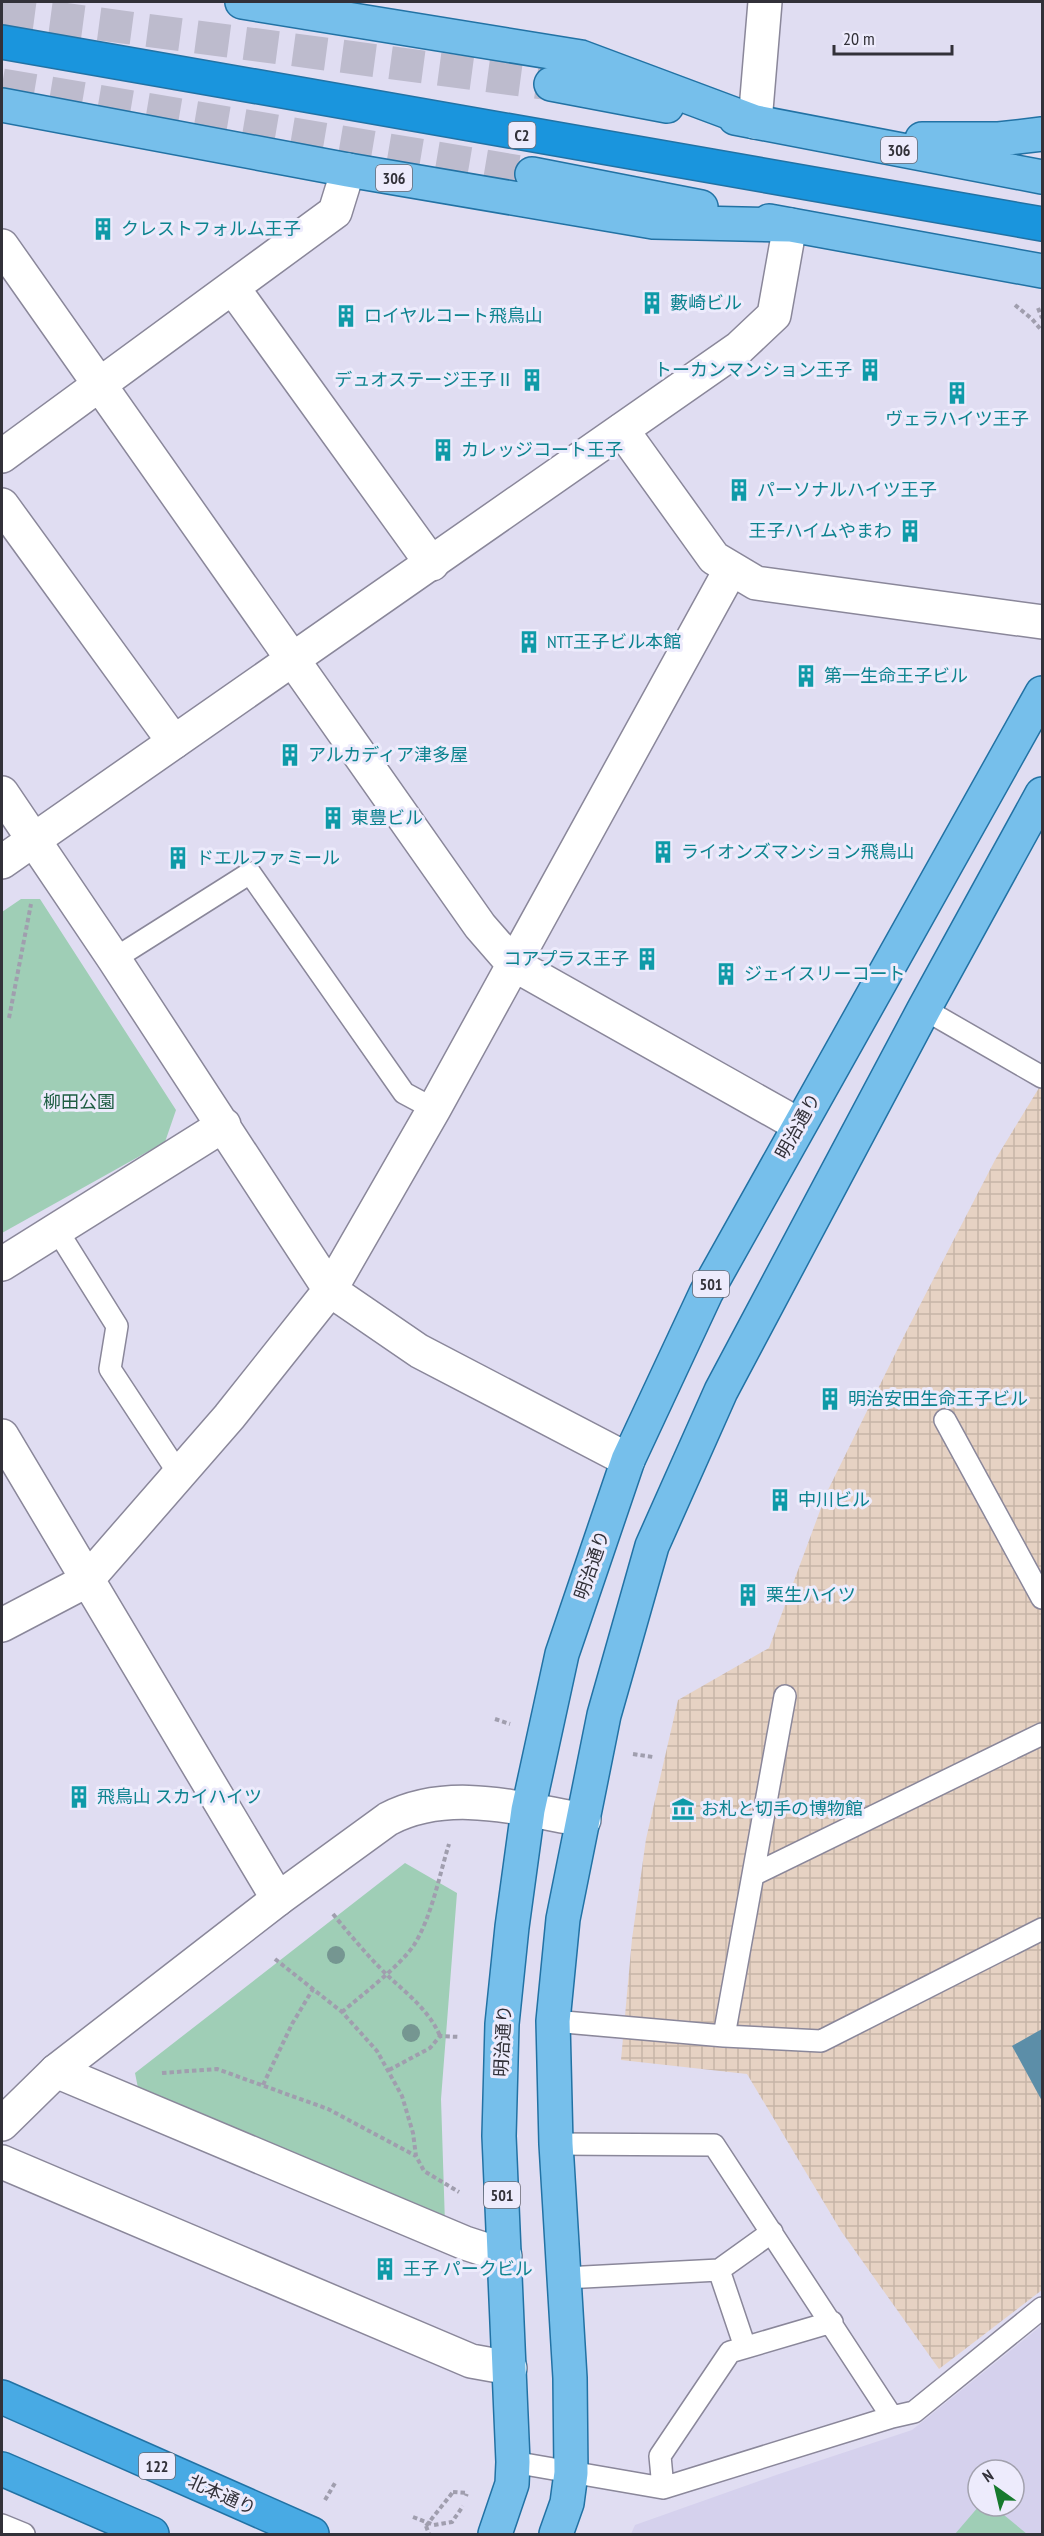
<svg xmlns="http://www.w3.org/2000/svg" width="1044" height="2536" font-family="'PT Sans Narrow','Noto Sans JP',sans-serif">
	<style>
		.built { fill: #d5d1ed; fill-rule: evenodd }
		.industrial { fill: url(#industrial-grid) }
		.green { fill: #9fceb6 }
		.water { fill: #5c8ea8 }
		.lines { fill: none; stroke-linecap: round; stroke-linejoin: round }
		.primary-tunnel { stroke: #bdbbcd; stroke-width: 33; stroke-dasharray: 33 16; stroke-linecap: butt }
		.service-casing { stroke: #8a879a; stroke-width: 24 }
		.minor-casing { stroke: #8a879a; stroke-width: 36 }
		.tertiary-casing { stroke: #8a879a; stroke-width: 36 }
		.primary-casing { stroke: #2272a4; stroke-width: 36 }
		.trunk-casing { stroke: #2272a4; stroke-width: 36 }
		.motorway-casing { stroke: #2272a4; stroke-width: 36 }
		.path { stroke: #a09eae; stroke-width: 4; stroke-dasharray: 4.5 3; stroke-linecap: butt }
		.service { stroke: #fff; stroke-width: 21 }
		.minor { stroke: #fff; stroke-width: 33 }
		.tertiary { stroke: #fff; stroke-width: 33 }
		.primary { stroke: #76bfeb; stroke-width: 33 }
		.trunk { stroke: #48aae4; stroke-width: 33 }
		.motorway { stroke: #1a95dd; stroke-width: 33 }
		.path-bridge { stroke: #a09eae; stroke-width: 4; stroke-dasharray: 4.5 3; stroke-linecap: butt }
		.tree { fill: #759691 }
		.labels { text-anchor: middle; stroke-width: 6; stroke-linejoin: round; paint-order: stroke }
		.shield { fill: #edebfc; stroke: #6a6974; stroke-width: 1.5 }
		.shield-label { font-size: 16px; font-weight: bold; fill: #323139 }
		.culture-label { font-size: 18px; fill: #0d838f; stroke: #edebfc; text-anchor: start }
		.park-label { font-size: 18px; fill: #1d5c42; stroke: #edebfc }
		.street-label { font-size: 18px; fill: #323139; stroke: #edebfc }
	</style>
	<defs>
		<pattern id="industrial-grid" width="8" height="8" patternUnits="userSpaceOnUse" patternTransform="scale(1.5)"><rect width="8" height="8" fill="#e6d2c3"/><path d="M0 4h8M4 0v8" fill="none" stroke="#c6b5a8"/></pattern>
	</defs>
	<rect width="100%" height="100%" fill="#e0ddf2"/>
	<!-- built -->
	<path class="built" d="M1042 2325V2534H631L635 2525 779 2474 912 2430ZM978 2470H1014V2506H978Z"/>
	<!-- industrial -->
	<path class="industrial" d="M1042 1083V2290L939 2369 841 2231 747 2074 621 2060 632 1939 646 1839 678 1700 769 1648 827 1492 905 1334 995 1160Z"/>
	<!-- green -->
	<path class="green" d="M21 899H40L176 1110 165 1142 2 1233V912Z
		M405 1863 457 1893 441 2099 445 2224 139 2093 135 2073Z
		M979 2506H993L1027 2534H955Z"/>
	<!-- water -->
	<path class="water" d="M1042 2029V2101L1012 2046Z"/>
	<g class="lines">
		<!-- primary-tunnel -->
		<path class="primary-tunnel" d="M2 11 551 84
			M2 85 532 174"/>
		<!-- service casing -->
		<g class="service-casing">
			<path id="service" d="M114 959 250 873 404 1093 434 1109
				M924 1009 1042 1077
				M57 1230 117 1326 110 1369 179 1474
				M945 1420 1042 1598
				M753 1875 1042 1734
				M553 2021 724 2036 821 2041 1042 1929
				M724 2036 785 1696
				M719 2270 772 2232
				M565 2278 719 2270 745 2347
				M892 2417 914 2412 1042 2308
				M513 2462 663 2488 892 2417 714 2145 556 2144
				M663 2488 660 2456 730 2352 832 2322
				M2 2525 24 2534"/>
		</g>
		<!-- minor casing -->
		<g class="minor-casing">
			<path id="minor" d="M755 122 765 2
				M2 246 480 926 513 964 799 1125
				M233 288 432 564
				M622 430 714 558 756 583 1042 622
				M2 456 335 212 348 170
				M2 505 174 742
				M2 793 114 959 330 1290 419 1351 628 1460
				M2 1264 224 1125
				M2 1436 278 1899
				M2 1625 86 1581 229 1417 330 1290 434 1109 731 569
				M56 2071 465 2243 505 2256
				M2 2162 471 2361 510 2368"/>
		</g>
		<!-- tertiary casing -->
		<g class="tertiary-casing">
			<path id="tertiary" d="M2 862 739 348 774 315 790 225
				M2 2124 56 2071 278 1899 388 1819C450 1787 519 1809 584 1820"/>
		</g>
		<!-- primary casing -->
		<g class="primary-casing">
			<path id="primary" d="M242 2 581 57 755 122
				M551 84 667 106
				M2 105 348 170 653 222 790 225
				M735 118 1042 177
				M922 139H999L1042 134
				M532 174 701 207
				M769 221 1042 271
				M495 2534 512 2484 513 2462 499 2136 502 2024 512 1927 528 1810 562 1654 628 1460 706 1293 1042 693
				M556 2534 567 2503 571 2473 570 2378 556 2144 553 2021 563 1919 604 1715 652 1546 721 1391 924 1009 1042 794"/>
		</g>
		<!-- trunk casing -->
		<g class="trunk-casing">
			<path id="trunk" d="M2 2397 312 2534
				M2 2469 152 2534"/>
		</g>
		<!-- motorway casing -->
		<g class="motorway-casing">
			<path id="motorway" d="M2 42 1042 224"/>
		</g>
		<!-- path -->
		<path class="path" d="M1015 305 1032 319 1042 331
			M1038 308 1042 318
			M9 1018 31 904
			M495 1719 510 1724
			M633 1754 653 1757
			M333 1914C350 1935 367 1955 386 1974 406 1993 429 2010 440 2036
			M275 1959 342 2012 377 2051 402 2096 413 2133 416 2156 424 2171 459 2192
			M342 2012C362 1995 401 1965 414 1945 432 1916 439 1876 449 1844
			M389 2070 430 2048 440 2036 460 2037
			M162 2073 217 2069 328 2109 416 2156
			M263 2085 292 2024 313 1989
			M453 2492 467 2493 466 2496
			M325 2500 335 2483
			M413 2517 434 2525 452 2522 463 2506
			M426 2526 429 2534"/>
		<!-- service -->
		<use href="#service" class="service"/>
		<!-- minor -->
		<use href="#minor" class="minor"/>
		<!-- tertiary -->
		<use href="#tertiary" class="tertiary"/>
		<!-- primary -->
		<use href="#primary" class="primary"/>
		<!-- trunk -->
		<use href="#trunk" class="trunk"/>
		<!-- motorway -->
		<use href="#motorway" class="motorway"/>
		<!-- path-bridge -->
		<path class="path-bridge" d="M426 2526 453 2492"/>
	</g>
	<!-- trees -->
	<g class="tree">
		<circle cx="336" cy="1955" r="9"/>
		<circle cx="411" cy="2033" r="9"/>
	</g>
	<!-- icons -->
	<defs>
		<g id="building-bare" transform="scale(1.8)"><path d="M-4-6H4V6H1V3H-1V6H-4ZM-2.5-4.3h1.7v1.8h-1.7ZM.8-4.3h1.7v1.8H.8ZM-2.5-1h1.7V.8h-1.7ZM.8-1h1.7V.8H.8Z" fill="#0f9aa8" stroke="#edebfc" stroke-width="2.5" paint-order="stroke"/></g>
		<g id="museum-bare" transform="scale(1.8)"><path d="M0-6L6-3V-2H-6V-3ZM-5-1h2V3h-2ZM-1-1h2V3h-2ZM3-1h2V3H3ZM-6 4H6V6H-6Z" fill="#0f9aa8" stroke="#edebfc" stroke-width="2.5" paint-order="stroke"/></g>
	</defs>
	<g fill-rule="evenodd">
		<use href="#building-bare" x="103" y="229"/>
		<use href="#building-bare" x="652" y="303"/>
		<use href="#building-bare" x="346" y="316"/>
		<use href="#building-bare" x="870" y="370"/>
		<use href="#building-bare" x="532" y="380"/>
		<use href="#building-bare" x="957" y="393"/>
		<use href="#building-bare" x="443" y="450"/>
		<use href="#building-bare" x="739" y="490"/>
		<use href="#building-bare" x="910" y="531"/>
		<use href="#building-bare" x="529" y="642"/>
		<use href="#building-bare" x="806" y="676"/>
		<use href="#building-bare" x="290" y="755"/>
		<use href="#building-bare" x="333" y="818"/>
		<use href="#building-bare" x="663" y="852"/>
		<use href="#building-bare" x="178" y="858"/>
		<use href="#building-bare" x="647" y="959"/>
		<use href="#building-bare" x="726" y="974"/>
		<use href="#building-bare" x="830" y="1399"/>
		<use href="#building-bare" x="780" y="1500"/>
		<use href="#building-bare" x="748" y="1595"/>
		<use href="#building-bare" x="79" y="1797"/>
		<use href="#museum-bare" x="683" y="1809"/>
		<use href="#building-bare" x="385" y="2269"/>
	</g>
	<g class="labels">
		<!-- shield labels -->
		<g class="shield">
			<rect x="508.5" y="122" width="27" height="26" rx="4.5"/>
			<rect x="881" y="137" width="36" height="26" rx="4.5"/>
			<rect x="376" y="165" width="36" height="26" rx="4.5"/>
			<rect x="693" y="1271" width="36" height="26" rx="4.5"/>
			<rect x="484" y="2182" width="36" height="26" rx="4.5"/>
			<rect x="139" y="2453" width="36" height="26" rx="4.5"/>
		</g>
		<g class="shield-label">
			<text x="522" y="141">C2</text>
			<text x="899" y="156">306</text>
			<text x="394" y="184">306</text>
			<text x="711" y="1290">501</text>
			<text x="502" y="2201">501</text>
			<text x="157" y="2472">122</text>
		</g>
		<!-- culture labels -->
		<g class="culture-label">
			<text x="121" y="235">クレストフォルム王子</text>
			<text x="670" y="309">藪崎ビル</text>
			<text x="364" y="322">ロイヤルコート飛鳥山</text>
			<text x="852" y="376" text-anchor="end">トーカンマンション王子</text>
			<text x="514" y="386" text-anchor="end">デュオステージ王子Ⅱ</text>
			<text x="957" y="425" text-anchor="middle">ヴェラハイツ王子</text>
			<text x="461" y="456">カレッジコート王子</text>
			<text x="757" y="496">パーソナルハイツ王子</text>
			<text x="892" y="537" text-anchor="end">王子ハイムやまわ</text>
			<text x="547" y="648">NTT王子ビル本館</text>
			<text x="824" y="682">第一生命王子ビル</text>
			<text x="308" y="761">アルカディア津多屋</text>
			<text x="351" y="824">東豊ビル</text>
			<text x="681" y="858">ライオンズマンション飛鳥山</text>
			<text x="196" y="864">ドエルファミール</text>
			<text x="629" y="965" text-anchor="end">コアプラス王子</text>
			<text x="744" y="980">ジェイスリーコート</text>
			<text x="848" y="1405">明治安田生命王子ビル</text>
			<text x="798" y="1506">中川ビル</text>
			<text x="766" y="1601">栗生ハイツ</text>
			<text x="97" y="1803">飛鳥山 スカイハイツ</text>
			<text x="701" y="1815">お札と切手の博物館</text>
			<text x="403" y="2275">王子 パークビル</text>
		</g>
		<!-- park labels -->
		<g class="park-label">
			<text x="79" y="1108">柳田公園</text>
		</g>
		<!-- street labels -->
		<g class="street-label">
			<text transform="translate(798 1126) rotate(-61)" y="6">明治通り</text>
			<text transform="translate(592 1565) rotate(-71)" y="6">明治通り</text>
			<text transform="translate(503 2041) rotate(-87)" y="6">明治通り</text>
			<text transform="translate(222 2495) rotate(24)" y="6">北本通り</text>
		</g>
	</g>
	<!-- border -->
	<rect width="1044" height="2536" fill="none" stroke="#323139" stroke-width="6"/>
	<!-- north arrow -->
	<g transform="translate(996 2488) rotate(326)"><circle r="28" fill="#edebfc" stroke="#a2a1ae" stroke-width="1.5"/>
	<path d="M0-4.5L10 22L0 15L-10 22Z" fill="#167a2d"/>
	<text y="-9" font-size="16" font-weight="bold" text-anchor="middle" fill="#323139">N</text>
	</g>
	<!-- scale -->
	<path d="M834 45v9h118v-9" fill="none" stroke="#323139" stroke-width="3"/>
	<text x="843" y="45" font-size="18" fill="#323139" stroke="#edebfc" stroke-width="4.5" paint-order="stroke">20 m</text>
</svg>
